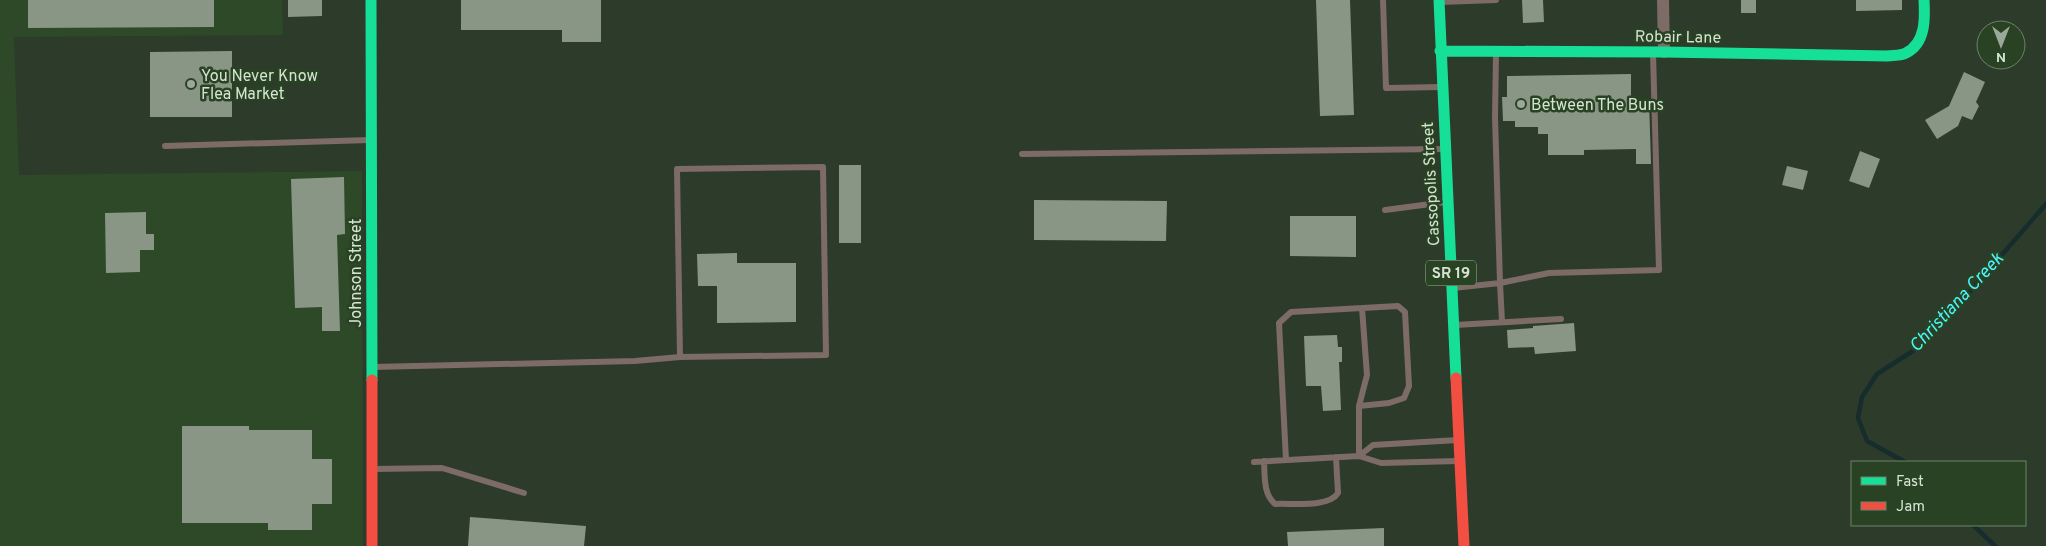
<svg xmlns="http://www.w3.org/2000/svg" width="2046" height="546" font-family="Overpass,sans-serif">
	<style>
		.built { fill: #2d4927 }
		.lines { fill: none; stroke-linecap: round; stroke-linejoin: round }
		.stream { stroke: #172c2c; stroke-width: 4.5 }
		.building { fill: #899686 }
		.lane { stroke: #7d6b68; stroke-width: 6 }
		.street { stroke: #7d6b68; stroke-width: 12 }
		.fast { stroke: #16e098; stroke-width: 11 }
		.jam { stroke: #f24e42; stroke-width: 11 }
		.poi-dot { fill: #9aa997; stroke: #284223; stroke-width: 2 }
		.labels { text-anchor: middle; stroke-width: 5; stroke-linejoin: round; paint-order: stroke }
		.shield { fill: #284223; stroke: #a1b39e; stroke-width: 1 }
		.shield-label { font-size: 15px; font-weight: bold; fill: #d5e4d2 }
		.street-label { font-size: 16px; fill: #d5e4d2; stroke: #284223 }
		.poi-label { font-size: 16px; fill: #d5e4d2; stroke: #284223; text-anchor: start }
		.water-label { font-size: 18px; font-style: italic; fill: #4df4fd; stroke: #284223 }
	</style>
	<rect width="100%" height="100%" fill="#2d3b2a"/>
	<!-- built -->
	<path class="built" d="M0 0H282L283 35 14 37 19 175 362 171 363 546H0Z"/>
	<g class="lines">
		<!-- stream -->
		<path class="stream" d="M1905 462 1867 441 1858 418 1862 397 1877 374 1919 347 1967 295 2046 204
			M1973 525 1995 546"/>
	</g>
	<!-- building -->
	<path class="building" d="M28 0H214V27L28 28Z
		M288 0H322V16L288 17Z
		M461 0H601V42H562V30H461Z
		M1316 0H1350L1354 115 1320 116Z
		M1522 0H1543L1544 22 1523 23Z
		M1741 0H1756V13H1741Z
		M1856 0H1902V10L1856 11Z
		M232 51V117H150V52Z
		M1964 72 1985 82 1976 102 1979 106 1972 120 1962 116 1958 126 1937 139 1925 120 1949 106Z
		M1631 74V101L1649 100 1651 164H1636V149L1584 150V155H1548V134H1538V127H1515V121H1503L1502 97H1507V76Z
		M1860 151 1880 159 1869 188 1849 181Z
		M839 165H861V243H839Z
		M1787 166 1808 171 1803 190 1782 185Z
		M344 177 345 234 337 235 340 331H322V307L295 308 291 179Z
		M1034 200 1167 201 1166 241 1034 240Z
		M146 212V234H154V250H140V272L106 273 105 213Z
		M1290 216H1356V257L1290 256Z
		M737 253V263H796V322L717 323V286H698L697 254Z
		M1574 323 1576 351 1535 354 1534 347 1508 348 1507 330 1533 328V326Z
		M1337 335 1338 347H1342V362H1339L1341 410 1323 411 1321 386H1306L1304 336Z
		M182 426H249V430H312V459H332V504H312V530H268V523H182Z
		M470 517 586 526 584 546H468Z
		M1384 528V546H1288L1287 532Z"/>
	<g class="lines">
		<!-- lane -->
		<path class="lane" d="M1383 0 1386 88 1441 87
			M1440 2 1496 0
			M165 146 370 140
			M1022 154 1444 149
			M1385 210 1446 202
			M1453 288 1500 283 1495 117 1496 53
			M1502 322 1500 283 1549 273 1659 270 1653 53
			M1455 325 1561 319
			M373 367 635 361 680 357 826 355 823 167 677 169 680 357
			M1359 406 1367 375 1362 308
			M1359 456 1373 445 1458 440
			M1286 460 1279 323 1291 312 1398 306 1405 312 1409 386 1404 398 1389 403 1359 406V456
			M1264 461C1265 476 1263 494 1275 504 1291 503 1329 508 1338 493L1336 457
			M1254 462 1359 456 1381 463 1459 461
			M373 469 442 468 524 493"/>
		<!-- street -->
		<path class="street" d="M1663 0 1664 52"/>
		<!-- fast -->
		<path class="fast" d="M371 0 372 380
			M1439 0 1456 378
			M1440 51 1664 52 1887 56C1893 55 1901 56 1906 53 1926 43 1925 18 1924 0"/>
		<!-- jam -->
		<path class="jam" d="M1456 378 1464 546
			M372 380V546"/>
	</g>
	<!-- markers -->
	<g class="poi-dot">
		<circle cx="191" cy="84" r="5"/>
		<circle cx="1521" cy="104" r="5"/>
	</g>
	<g class="labels">
		<!-- shield labels -->
		<rect class="shield" x="1426" y="260.5" width="50" height="25" rx="4"/>
		<g class="shield-label">
			<text x="1451" y="278">SR 19</text>
		</g>
		<!-- street labels -->
		<g class="street-label">
			<text transform="translate(1678 36) rotate(1)" y="6">Robair Lane</text>
			<text transform="translate(1430 184) rotate(-93)" y="6">Cassopolis Street</text>
			<text transform="translate(355 273) rotate(-90)" y="6">Johnson Street</text>
		</g>
		<!-- poi labels -->
		<g class="poi-label">
			<text x="201" y="81">You Never Know<tspan x="201" dy="18">Flea Market</tspan></text>
			<text x="1531" y="110">Between The Buns</text>
		</g>
		<!-- water labels -->
		<g class="water-label">
			<text transform="translate(1956 302) rotate(-47)" y="6">Christiana Creek</text>
		</g>
	</g>
	<!-- legend -->
	<rect x="1851" y="461" width="175" height="65" fill="#284223" stroke="#6d8369"/>
	<rect x="1861" y="477" width="25" height="8" fill="#16e098" stroke="#6d8369"/>
	<text x="1896" y="486" font-size="15" fill="#d5e4d2">Fast</text>
	<rect x="1861" y="502" width="25" height="8" fill="#f24e42" stroke="#6d8369"/>
	<text x="1896" y="511" font-size="15" fill="#d5e4d2">Jam</text>
	<!-- north arrow -->
	<g transform="translate(2001 45) rotate(180)"><circle r="24" fill="#284223" stroke="#6d8369"/>
	<path d="M0-4L9 19L0 12L-9 19Z" fill="#9aa997"/>
	<text y="-8" font-size="14" font-weight="bold" text-anchor="middle" fill="#d5e4d2">N</text>
	</g>
</svg>
